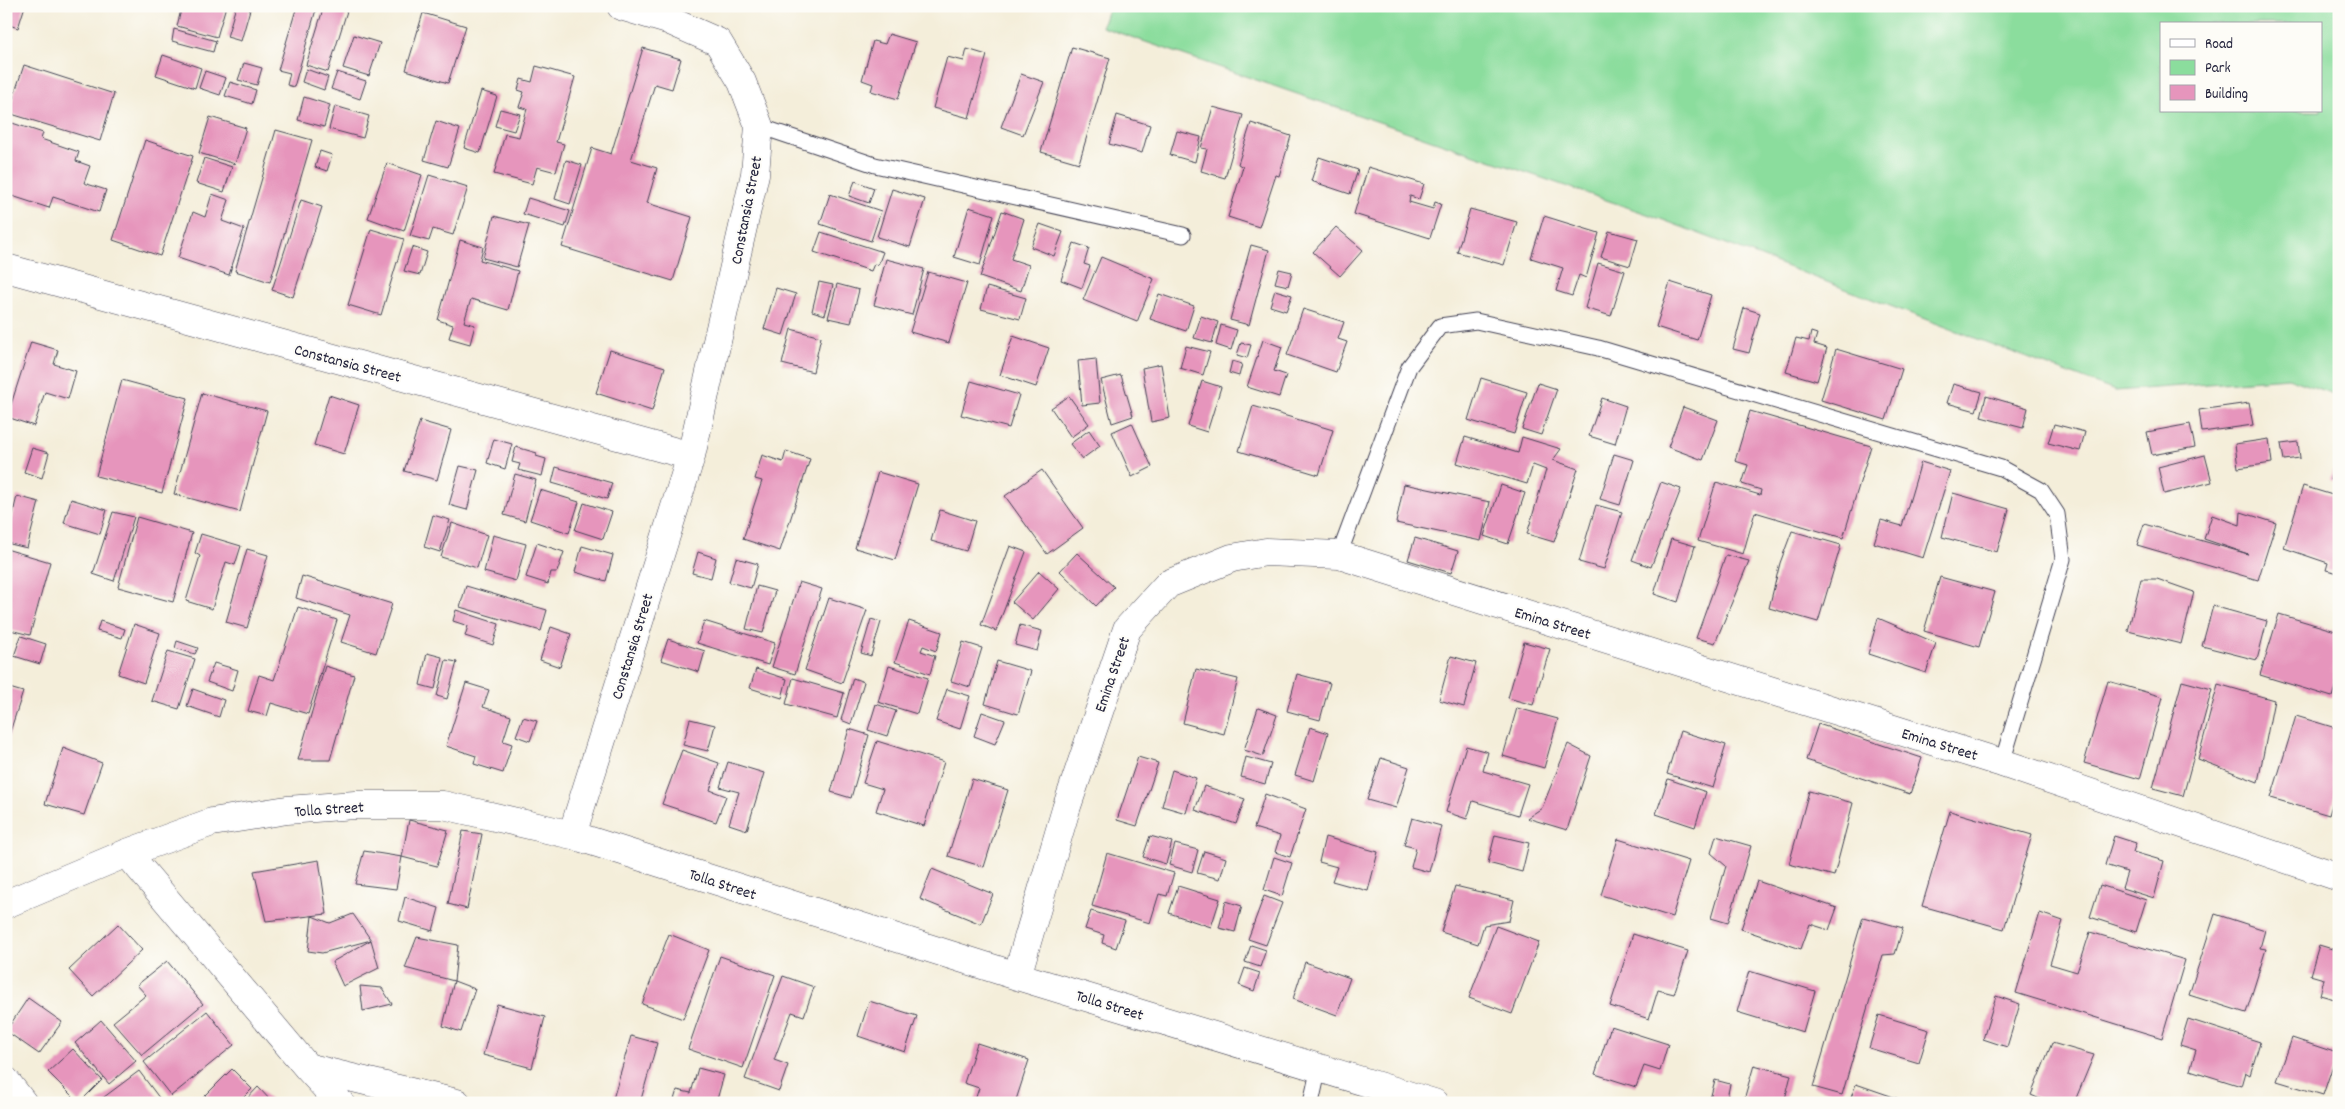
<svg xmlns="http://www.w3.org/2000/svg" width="2345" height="1109" font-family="Dekko,sans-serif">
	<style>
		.green { fill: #8bdd9d; stroke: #56806c; fill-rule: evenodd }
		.building { fill: #e695bc }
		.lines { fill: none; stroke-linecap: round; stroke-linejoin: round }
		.service-casing { stroke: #424153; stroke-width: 17 }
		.minor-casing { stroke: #424153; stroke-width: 29 }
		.service { stroke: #fff; stroke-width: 15 }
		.minor { stroke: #fff; stroke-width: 28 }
		.labels { text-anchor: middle; stroke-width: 4; stroke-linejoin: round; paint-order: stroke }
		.street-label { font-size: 16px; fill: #22223b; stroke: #fdfcf7 }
	</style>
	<rect width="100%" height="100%" fill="#fdfcf7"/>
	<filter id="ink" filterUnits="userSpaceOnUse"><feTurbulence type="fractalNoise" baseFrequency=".02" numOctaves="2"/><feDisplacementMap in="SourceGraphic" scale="10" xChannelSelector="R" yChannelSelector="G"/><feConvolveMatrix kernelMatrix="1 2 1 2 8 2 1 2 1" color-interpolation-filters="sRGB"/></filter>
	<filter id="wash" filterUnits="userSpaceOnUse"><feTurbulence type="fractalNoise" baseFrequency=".0096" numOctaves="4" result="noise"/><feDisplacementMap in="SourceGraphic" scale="20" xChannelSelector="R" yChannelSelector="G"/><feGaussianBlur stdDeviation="1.12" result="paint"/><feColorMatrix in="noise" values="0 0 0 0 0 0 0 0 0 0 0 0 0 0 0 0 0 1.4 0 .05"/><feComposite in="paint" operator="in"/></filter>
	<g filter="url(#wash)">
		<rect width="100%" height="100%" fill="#f4eeda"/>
		<!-- green -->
		<path class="green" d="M1109 6H2339V396L2288 378 2115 391 1650 215 1102 27ZM2161 24H2321V111H2161Z"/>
		<g id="blocks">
			<!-- building -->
			<path class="building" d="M6 6H25L18 28 6 24Z
				M182 6H226L217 37 177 26Z
				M236 6H251L241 41 227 37Z
				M297 6H317L294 87 287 85 290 73 278 70Z
				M324 6 347 11 328 72 306 65Z
				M423 13 466 26 448 83 406 70Z
				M174 29 216 41 213 52 172 41Z
				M889 34 916 42 898 99 871 91 873 84 862 80 873 41 885 44Z
				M354 35 380 43 369 76 343 68Z
				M1072 47 1110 58 1079 163 1041 152Z
				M643 48 681 59 672 89 655 84 631 160 657 168 647 203 692 217 673 281 562 247 592 148 611 154Z
				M967 49 987 55 969 118 933 108 947 57 964 61Z
				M163 55 201 68 195 88 156 75Z
				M244 63 262 68 257 85 238 80Z
				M24 65 114 94 100 141 8 113Z
				M536 66 575 77 556 142 564 144 556 172 537 167 532 184 494 174 505 134 519 137 527 109 519 107 524 92 518 90 521 79 532 82Z
				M306 69 328 77 324 90 302 82Z
				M205 71 226 78 220 95 199 88Z
				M337 72 366 81 360 99 331 89Z
				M1021 74 1044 82 1023 135 1001 127Z
				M230 82 256 90 252 104 225 96Z
				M481 91 497 96 480 153 464 148Z
				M304 97 330 105 324 127 298 120Z
				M335 106 369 116 363 138 329 129Z
				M1213 107 1243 115 1225 178 1201 171 1207 149 1201 148Z
				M500 109 520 114 514 131 495 126Z
				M1117 115 1150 125 1142 153 1109 144Z
				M210 117 246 128 235 164 199 153Z
				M6 121 43 133 41 139 79 152 76 161 90 166 84 183 106 190 99 212 53 197 49 208 6 194Z
				M436 121 460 129 448 167 424 160Z
				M1251 123 1291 136 1279 176 1276 175 1259 227 1228 217 1243 167 1238 164Z
				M276 130 312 140 270 282 235 271Z
				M1177 131 1201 137 1195 162 1170 155Z
				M145 140 193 156 160 256 113 240Z
				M320 151 332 155 327 171 315 167Z
				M1319 157 1358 170 1350 194 1311 181Z
				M204 158 232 167 224 192 196 183Z
				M566 160 582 165 570 204 555 199Z
				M387 163 422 175 404 231 368 218Z
				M1368 167 1424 184 1419 199 1410 196 1409 202 1433 209 1435 202 1441 204 1430 238 1354 214Z
				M429 175 468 187 453 235 433 229 429 241 410 236Z
				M855 181 874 188 869 203 849 196Z
				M892 189 925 199 910 247 877 237Z
				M212 194 229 200 222 221 244 229 229 275 178 258 193 212 205 217Z
				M830 194 881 211 871 241 820 224Z
				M528 198 570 211 565 227 523 214Z
				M301 200 322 207 293 297 272 290Z
				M969 207 994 215 980 265 954 257Z
				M1470 209 1517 222 1504 265 1457 252Z
				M1002 211 1024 219 1011 259 1029 265 1021 291 980 277Z
				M494 216 529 225 517 267 483 258Z
				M1544 216 1599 233 1586 278 1579 275 1572 296 1556 291 1563 268 1531 258Z
				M1040 224 1063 232 1054 256 1031 247Z
				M1336 227 1363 250 1340 276 1313 252Z
				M371 229 404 239 381 315 348 305Z
				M1609 231 1638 239 1630 266 1601 257Z
				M821 232 883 252 878 265 874 264 871 271 814 252Z
				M460 240 483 247 480 260 518 271 508 310 471 299 464 322 475 325 470 344 449 338 453 325 438 320Z
				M1074 243 1089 248 1084 264 1090 266 1082 288 1061 280Z
				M1251 245 1269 250 1249 325 1230 320Z
				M412 247 427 252 420 275 404 271Z
				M1101 257 1154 279 1137 322 1083 300Z
				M886 259 924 269 912 315 874 305Z
				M1598 263 1625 271 1611 316 1585 308Z
				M1279 269 1292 272 1288 286 1275 283Z
				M928 272 967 283 949 343 910 332Z
				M819 282 833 285 825 315 812 311Z
				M1670 282 1711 295 1697 340 1656 327Z
				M837 284 859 290 851 323 828 318Z
				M987 287 1026 298 1020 319 981 309Z
				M776 288 796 294 783 335 764 329Z
				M1275 290 1292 295 1286 311 1270 306Z
				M1159 294 1194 306 1186 331 1150 319Z
				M1744 308 1760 313 1749 353 1733 349Z
				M1303 309 1344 322 1338 339 1347 342 1336 372 1287 355Z
				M1201 316 1218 322 1212 343 1194 338Z
				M1221 325 1237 330 1231 350 1216 345Z
				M791 329 821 337 813 372 782 364Z
				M1811 332 1817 334 1814 344 1827 348 1817 381 1786 372 1796 338 1809 341Z
				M1013 336 1049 348 1036 387 1000 375Z
				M1263 340 1282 347 1274 371 1286 375 1279 397 1247 387Z
				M31 342 58 350 54 364 76 371 68 399 45 392 34 426 7 417Z
				M1241 343 1251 345 1247 358 1237 355Z
				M1186 346 1210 352 1203 375 1180 368Z
				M1836 349 1902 369 1886 420 1821 400Z
				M610 350 665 367 652 411 596 393Z
				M1096 359 1100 403 1082 405 1078 361Z
				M1232 361 1242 364 1239 376 1229 373Z
				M1161 364 1170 418 1151 422 1142 368Z
				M1121 375 1133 416 1112 423 1101 380Z
				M1481 378 1527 392 1514 434 1468 420Z
				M122 380 188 398 162 493 96 476Z
				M971 381 1019 395 1009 428 961 415Z
				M1202 381 1221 387 1207 432 1188 426Z
				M1538 383 1557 389 1541 435 1522 429Z
				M1953 384 1982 392 1976 411 1947 403Z
				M202 393 267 411 240 512 174 494Z
				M329 395 359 405 344 454 314 445Z
				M1069 396 1089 424 1071 437 1051 408Z
				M1986 396 2028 408 2023 428 1981 417Z
				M1602 398 1626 406 1615 444 1589 436Z
				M2249 403 2253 425 2202 432 2199 410Z
				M1253 406 1333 430 1319 475 1239 451Z
				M1683 407 1718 420 1703 460 1668 447Z
				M1750 411 1871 446 1843 538 1755 512 1743 554 1698 541 1716 482 1760 495 1761 490 1742 484 1748 465 1735 461Z
				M420 421 451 430 437 480 404 471Z
				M1132 423 1152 467 1132 477 1112 432Z
				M2054 424 2085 432 2080 451 2048 443Z
				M2190 424 2195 447 2152 455 2147 432Z
				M1089 430 1100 446 1082 459 1070 444Z
				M1465 437 1518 453 1522 437 1561 449 1553 460 1578 469 1554 542 1527 534 1546 470 1533 465 1527 484 1457 463Z
				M494 439 512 444 505 469 487 463Z
				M2269 439 2272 463 2238 468 2235 444Z
				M2298 442 2300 458 2284 460 2281 444Z
				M516 447 537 453 536 456 546 459 542 476 518 470 520 464 512 462Z
				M32 448 49 453 42 478 24 472Z
				M786 451 810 459 780 551 743 539 762 481 755 479 762 455 783 462Z
				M2338 451H2339V483L2330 480Z
				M1614 454 1634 460 1620 505 1600 499Z
				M2205 455 2212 482 2164 494 2158 467Z
				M1921 462 1950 471 1923 558 1874 543 1881 520 1902 526Z
				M460 466 478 470 467 510 449 505Z
				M556 467 612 483 607 499 552 483Z
				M1042 470 1083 528 1047 554 1005 496Z
				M878 472 918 484 895 560 855 548Z
				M515 474 536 480 525 521 504 515Z
				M1661 482 1681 489 1651 567 1632 560Z
				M1404 484 1490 502 1481 541 1396 523Z
				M1501 485 1525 493 1508 544 1484 536Z
				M2303 486 2339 497V573L2326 570 2328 563 2284 548Z
				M540 490 579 502 569 533 530 520Z
				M1953 493 2009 509 1997 552 1942 537Z
				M17 496 39 502 27 548 6 543Z
				M71 499 107 510 100 534 64 523Z
				M584 503 612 512 603 539 575 530Z
				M1596 505 1622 512 1604 569 1579 562Z
				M940 510 975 521 966 551 931 541Z
				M113 512 134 517 114 581 93 574Z
				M2241 512 2276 523 2258 580 2137 545 2144 524 2248 554 2204 539 2212 515 2240 525Z
				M433 515 450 520 440 552 424 547Z
				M137 517 192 533 173 602 118 587Z
				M452 523 487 535 477 568 441 557Z
				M1792 531 1841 545 1818 622 1769 608 1780 563Z
				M201 534 241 546 235 565 226 562 212 609 186 601 200 556 195 553Z
				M493 535 526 544 516 581 484 572Z
				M1415 538 1458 551 1451 573 1408 560Z
				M1671 539 1695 546 1678 602 1654 594Z
				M537 543 564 552 557 572H551L548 584 526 577Z
				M582 546 613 555 606 581 575 572Z
				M1010 546 1026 552 996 631 981 625Z
				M6 549 50 562 30 635 6 629Z
				M247 549 268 555 247 628 226 622Z
				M698 552 716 558 711 578 692 573Z
				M1077 553 1114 587 1096 606 1060 571Z
				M1726 555 1749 561 1715 643 1696 638Z
				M736 558 758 564 751 588 729 582Z
				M1039 571 1059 589 1033 620 1012 602Z
				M302 576 392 604 376 653 341 642 350 615 296 598Z
				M1940 577 1995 592 1979 647 1924 631Z
				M2141 579H2157L2194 592 2181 644 2128 631Z
				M799 582 822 589 795 674 772 667Z
				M466 586 547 610 541 631 460 607Z
				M757 586 775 591 763 633 746 629Z
				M829 598 867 610 842 683 805 670Z
				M2213 606 2267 621 2257 660 2202 646Z
				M298 607 337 620 308 714 271 703 267 716 248 711 259 675 274 680Z
				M456 610 499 624 493 645 465 636 468 626 453 621Z
				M2279 614 2339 632V674L2332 697 2260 675Z
				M1878 618 1936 643 1926 673 1868 654Z
				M871 619 881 622 871 656 861 653Z
				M100 621 125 629 122 638 97 631Z
				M704 621 775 643 768 665 697 643Z
				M909 621 942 632 936 651 923 646 921 651 935 656 930 674 895 662Z
				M134 624 160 633 144 683 118 674Z
				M1020 625 1042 631 1037 651 1015 645Z
				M551 627 571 634 560 667 540 660Z
				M21 636 46 644 40 664 14 656Z
				M668 639 705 651 699 672 661 660Z
				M177 641 198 648 195 654 175 648Z
				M963 642 982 648 970 687 951 681Z
				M1524 642 1550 649 1533 705 1508 698Z
				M168 651 195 659 179 709 152 701Z
				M427 653 442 657 435 689 420 685Z
				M1451 656 1476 663 1464 707 1439 700Z
				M446 660 457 662 447 699 437 696Z
				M997 661 1031 671 1018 714 985 704Z
				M214 663 238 670 232 691 207 682Z
				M325 666 354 675 330 760H298Z
				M889 666 928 678 917 714 878 702Z
				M756 669 787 679 782 698 750 688Z
				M1196 669 1238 679 1224 734 1183 723Z
				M1297 674 1330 683 1320 720 1287 711Z
				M793 678 844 693 837 718 786 704Z
				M853 678 864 682 851 724 841 720Z
				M2108 681 2163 697 2140 779 2084 763Z
				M2182 681 2212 689 2183 796 2153 788Z
				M466 683 489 690 483 707 511 716 503 741 512 744 503 773 474 764 476 756 446 746Z
				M2218 684 2274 700 2258 782 2198 759Z
				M6 687 23 692 7 741H6Z
				M193 689 224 700 219 717 187 706Z
				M947 689 970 696 960 729 936 721Z
				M876 704 896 711 887 736 868 730Z
				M1258 708 1277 715 1263 756 1244 750Z
				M1517 708 1558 719 1544 768 1503 756Z
				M982 712 1005 720 995 744 974 736Z
				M2296 716 2339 729V781L2329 815 2271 798Z
				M523 717 537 721 530 741 516 736Z
				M690 719 715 725 708 751 683 745Z
				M1818 724 1922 758 1910 794 1806 760Z
				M1310 727 1328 733 1314 781 1295 775Z
				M849 729 869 735 851 798 831 792Z
				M1680 731 1726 745 1713 788 1667 774Z
				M877 741 944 762 924 826 876 811 883 789 863 783Z
				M1568 744 1591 756 1567 830 1527 818 1542 808Z
				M1466 746 1488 752 1483 771 1528 784 1518 815 1473 801 1467 819 1446 812Z
				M63 748 102 763 84 815 45 804Z
				M682 750 719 763 710 790 726 796 716 822 662 804Z
				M1138 757 1158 763 1137 826 1117 820Z
				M1246 757 1271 764 1265 784 1241 777Z
				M1381 758 1409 767 1396 808 1367 800Z
				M728 762 764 773 747 830 729 824 739 792 720 787Z
				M1172 770 1196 778 1186 813 1162 806Z
				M972 779 1008 790 984 867 948 856Z
				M1668 779 1706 792 1695 827 1656 814Z
				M1204 786 1245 799 1236 824 1195 810Z
				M1809 791 1853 803 1834 876 1789 864Z
				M1265 794 1306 809 1290 857 1275 852 1280 836 1254 828Z
				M1950 811 2032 835 2004 929 1922 906Z
				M1412 818 1441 826 1429 872 1411 867 1416 848 1404 845Z
				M409 820 448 830 437 866 402 857Z
				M463 831 482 834 467 909 448 904Z
				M1495 835 1529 843 1522 872 1488 863Z
				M1150 836 1172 842 1166 864 1143 857Z
				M1716 836 1751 846 1728 923 1711 918 1726 866 1711 853Z
				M2114 836 2136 843 2133 852 2164 861 2154 898 2122 888 2127 872 2105 865Z
				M1325 837 1378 852 1368 891 1332 881 1337 867 1319 862Z
				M1618 839 1689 861 1672 917 1601 895Z
				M1175 844 1198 850 1192 872 1169 865Z
				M364 851 402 857 396 889 355 884Z
				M1204 851 1226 858 1220 879 1197 873Z
				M1107 853 1174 873 1167 896 1159 894 1150 923 1092 906Z
				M1274 857 1292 863 1282 896 1264 890Z
				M319 860 327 914 266 921 254 871Z
				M932 869 993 894 981 924 920 899Z
				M1757 881 1837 908 1829 930 1810 924 1801 949 1741 929Z
				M2100 885 2146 900 2136 932 2090 917Z
				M1178 886 1220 899 1211 927 1169 913Z
				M1455 886 1514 900 1509 921 1484 925 1478 944 1441 932Z
				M1264 896 1282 903 1266 945 1248 939Z
				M405 897 439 908 433 931 399 921Z
				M1226 901 1242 906 1235 932 1219 928Z
				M1091 911 1125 921 1116 948 1102 943 1104 935 1085 929Z
				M2040 913 2063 921 2050 964 2077 972 2090 932 2185 960 2162 1038 2016 993Z
				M353 914 371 940 322 953 308 951 312 916 330 923Z
				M2215 914 2265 930 2260 948 2266 949 2246 1013 2189 995Z
				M1863 917 1903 928 1895 954 1883 955 1842 1095 1813 1087Z
				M118 924 142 950 93 996 69 970Z
				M1496 926 1539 942 1512 1014 1469 998Z
				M669 934 709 950 683 1019 642 1004Z
				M1633 934 1688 951 1674 994 1658 990 1649 1019 1610 1006Z
				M417 937 458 945 454 981 405 968Z
				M371 940 379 968 343 986 332 962Z
				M1251 945 1266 950 1260 967 1245 962Z
				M2319 945 2339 951V1010L2336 1009 2338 1000 2320 995 2324 979 2310 975Z
				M720 956 775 975 743 1068 688 1049Z
				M167 961 203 1004 142 1055 113 1022 146 995 137 985Z
				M1305 962 1350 978 1337 1015 1293 999Z
				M1245 968 1260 973 1254 991 1239 985Z
				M1749 971 1815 991 1803 1032 1737 1012Z
				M783 976 814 987 804 1016 792 1012 774 1060 788 1065 779 1091 745 1079Z
				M454 981 475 989 461 1032 443 1026Z
				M360 986 382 988 392 1004 363 1011Z
				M1996 996 2020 1004 2007 1047 1983 1039Z
				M28 998 62 1022 39 1054 6 1031Z
				M869 1001 917 1016 905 1052 858 1036Z
				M497 1004 545 1017 532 1068 483 1055Z
				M207 1011 234 1045 171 1096 144 1062Z
				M1879 1015 1929 1030 1919 1063 1869 1048Z
				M2188 1019 2260 1042 2250 1075 2245 1072 2241 1086 2190 1070 2196 1050 2180 1045Z
				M101 1020 136 1061 109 1084 75 1043Z
				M1611 1026 1668 1044 1660 1071 1644 1066 1636 1087 1595 1074Z
				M631 1036 657 1043 640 1103H627L613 1099Z
				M2292 1038 2337 1053 2323 1095 2277 1081Z
				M977 1043 1029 1060 1015 1103H974L979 1088 964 1083Z
				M2052 1043 2094 1055 2074 1103H2049L2031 1095Z
				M73 1049 102 1080 79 1103 48 1072Z
				M1754 1065 1791 1075 1784 1103H1743Z
				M698 1068 724 1075 716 1103H673L677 1090 691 1093Z
				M232 1069 252 1089 238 1103H198Z
				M139 1071 163 1103H96Z
				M1715 1080 1730 1084 1726 1103H1709Z
				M1856 1084 1908 1102V1103H1849Z
				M258 1087 273 1103H243Z"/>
		</g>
	</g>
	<g filter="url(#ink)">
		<use href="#blocks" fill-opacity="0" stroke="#424153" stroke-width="1"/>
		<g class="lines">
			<!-- service casing -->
			<g class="service-casing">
				<path id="service" d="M759 126 875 165 1183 235
					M1339 555 1409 367 1440 326 1476 321 1598 348 2001 468 2041 490 2057 514 2063 559 2002 763
					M1311 1103 1319 1067"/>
			</g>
			<!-- minor casing -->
			<g class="minor-casing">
				<path id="minor" d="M6 268 691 456 755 174 759 126 742 82 718 42 668 20 621 6
					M572 835 691 456
					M127 853 307 1067 340 1103
					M6 904 127 853 212 822 287 810 355 805H443L572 835 1017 976 1434 1103
					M1017 976 1066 809 1127 629 1168 584 1232 558 1266 552 1339 555 2002 763 2339 877
					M307 1067 457 1103
					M6 1081 23 1103"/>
			</g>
			<!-- service -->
			<use href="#service" class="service"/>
			<!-- minor -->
			<use href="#minor" class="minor"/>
		</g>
	</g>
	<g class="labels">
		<!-- street labels -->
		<g class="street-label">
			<text transform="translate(745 210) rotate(-79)" y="6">Constansia Street</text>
			<text transform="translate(348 362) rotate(15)" y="6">Constansia Street</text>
			<text transform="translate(1553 622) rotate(17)" y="6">Emina Street</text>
			<text transform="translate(631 646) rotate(-73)" y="6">Constansia Street</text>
			<text transform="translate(1111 674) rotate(-71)" y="6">Emina Street</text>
			<text transform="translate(1940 743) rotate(17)" y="6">Emina Street</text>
			<text transform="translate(329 808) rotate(-4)" y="6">Tolla Street</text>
			<text transform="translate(723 883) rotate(18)" y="6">Tolla Street</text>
			<text transform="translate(1110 1004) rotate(17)" y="6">Tolla Street</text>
		</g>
	</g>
	<!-- margin -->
	<rect width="2345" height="1109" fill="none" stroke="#fdfcf7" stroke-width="25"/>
	<!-- legend -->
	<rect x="2160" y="22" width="162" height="90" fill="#fdfcf7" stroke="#a5a5ac"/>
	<rect x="2170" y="39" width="25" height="8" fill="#ffffff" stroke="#a5a5ac"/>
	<text x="2205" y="48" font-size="15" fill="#22223b">Road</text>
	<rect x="2170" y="60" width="25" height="15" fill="#8bdd9d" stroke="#a5a5ac"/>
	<text x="2205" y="72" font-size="15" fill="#22223b">Park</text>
	<rect x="2170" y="85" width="25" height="15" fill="#e695bc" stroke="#a5a5ac"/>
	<text x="2205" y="98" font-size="15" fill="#22223b">Building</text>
</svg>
